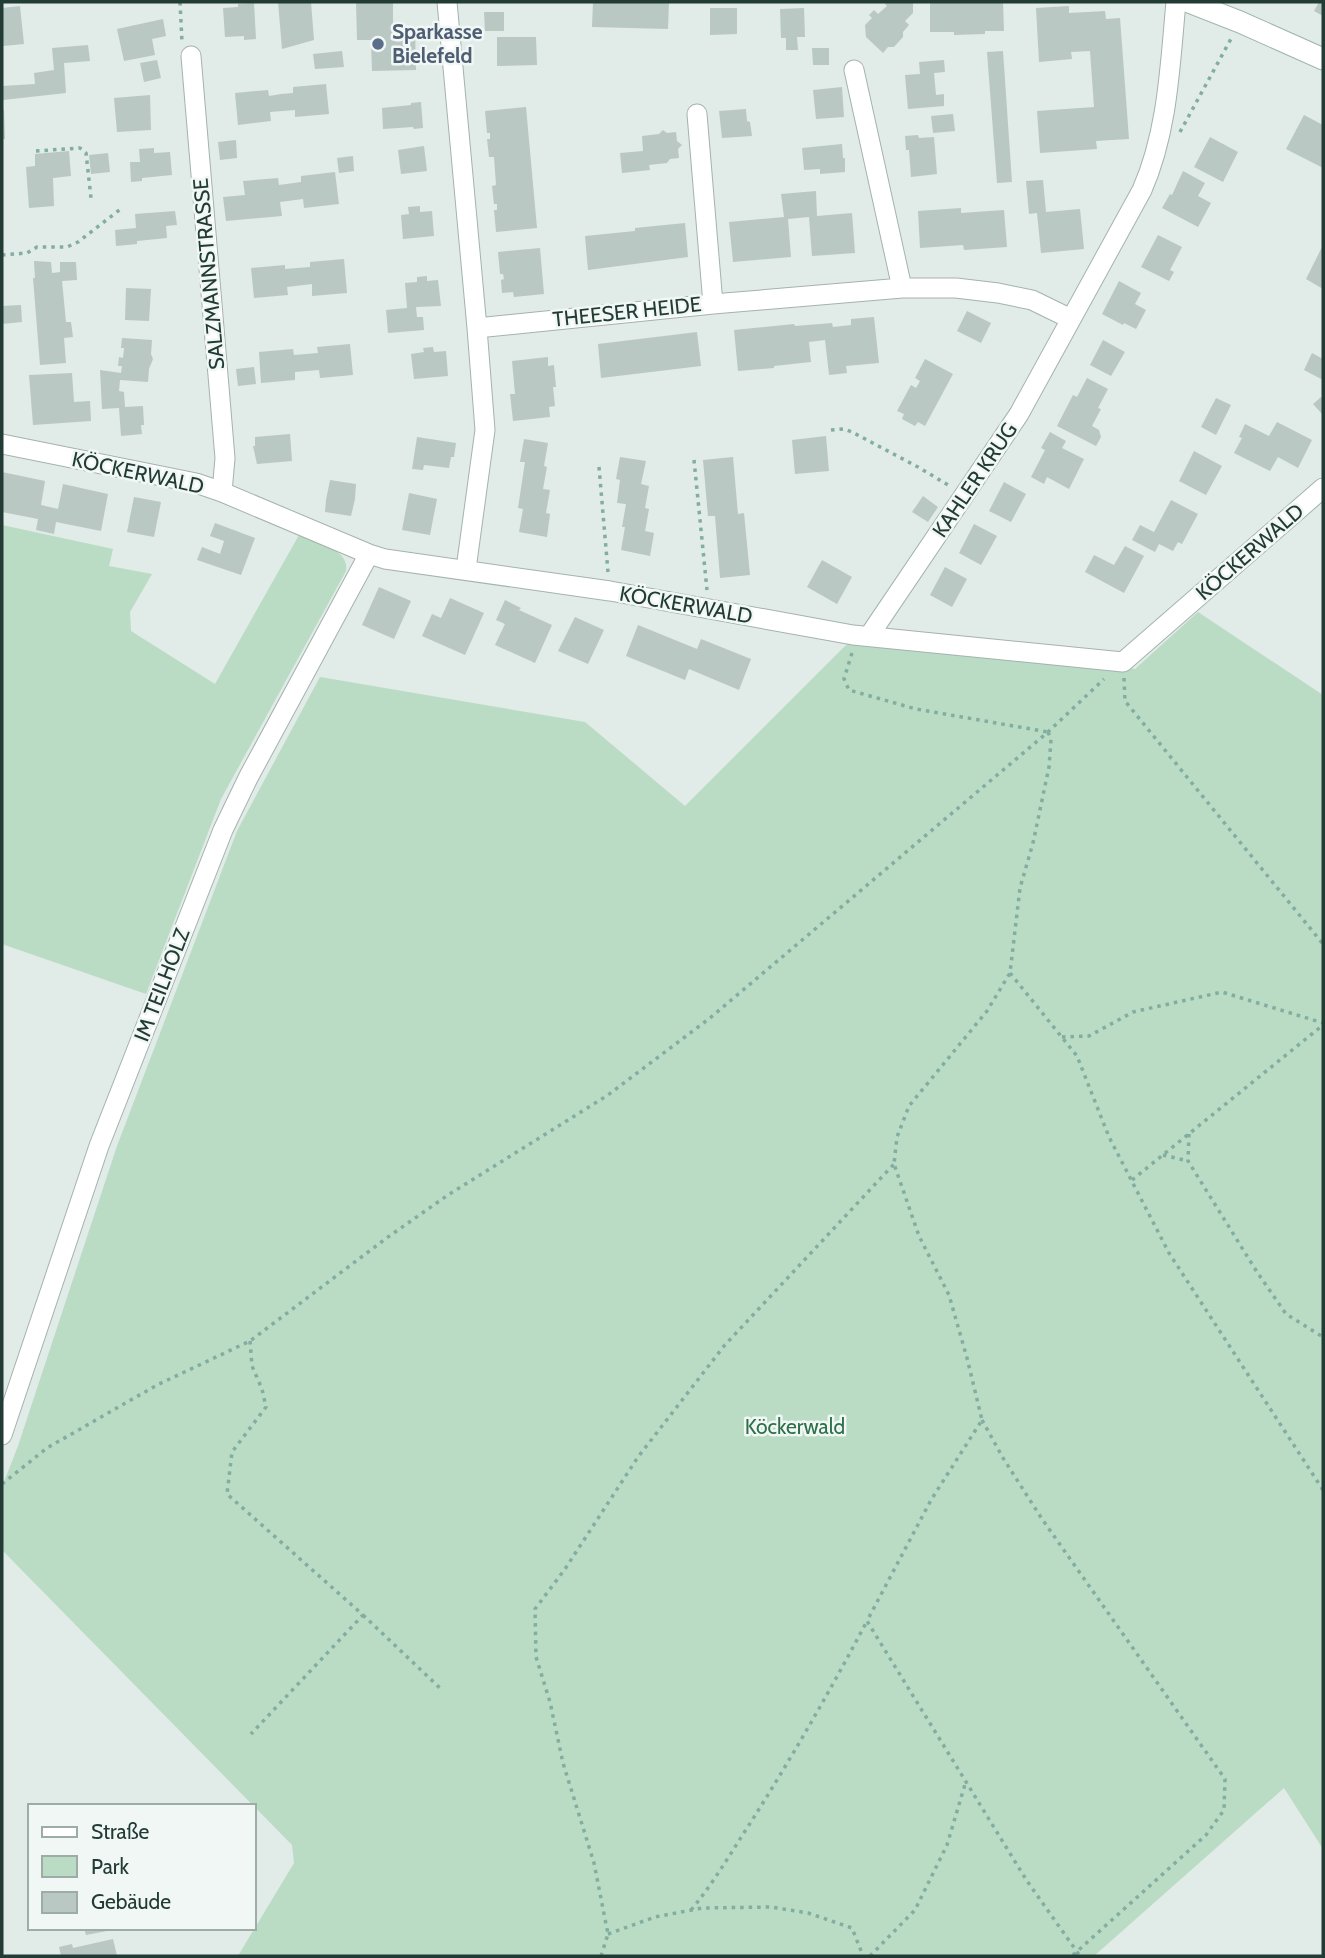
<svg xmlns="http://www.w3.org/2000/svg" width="1325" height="1958" font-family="Cabin,sans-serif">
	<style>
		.green { fill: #badbc4 }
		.building { fill: #b9c8c3 }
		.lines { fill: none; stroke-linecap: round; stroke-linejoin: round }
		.minor-casing { stroke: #a4b3ae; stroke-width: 21 }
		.secondary-casing { stroke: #a0b6af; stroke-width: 23 }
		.path { stroke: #82ada1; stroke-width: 3.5; stroke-dasharray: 3.5 5; stroke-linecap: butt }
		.minor { stroke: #fff; stroke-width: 19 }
		.secondary { stroke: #fff; stroke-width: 21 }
		.service-dot { fill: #5c6f8a; stroke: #f1f7f4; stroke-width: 2.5 }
		.labels { text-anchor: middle; stroke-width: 5; stroke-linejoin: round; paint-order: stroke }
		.service-label { font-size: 21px; font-weight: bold; fill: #4e5e75; stroke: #f1f7f4; text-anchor: start }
		.street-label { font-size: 21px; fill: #223b35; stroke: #f1f7f4 }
		.park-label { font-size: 21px; fill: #2e704a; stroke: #f1f7f4 }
	</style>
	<rect width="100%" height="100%" fill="#e1ebe7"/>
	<!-- green -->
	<path class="green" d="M2 525 113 549 109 566 152 574 130 612 131 631 215 684 299 535C315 542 350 549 346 571L221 799 146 994 2 944Z
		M1198 612 1323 695V1849L1284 1788 1094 1956H238L294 1863 292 1845 2 1550V1487L18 1446 117 1146 237 831 320 677 585 722 685 806 843 648 858 635 1135 669Z"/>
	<!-- building -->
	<path class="building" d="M278 2H311L314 40 282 49Z
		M356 2H393V31L415 30 416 70 372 71 371 40H357Z
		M593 2H669L668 29 592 27Z
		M883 2H911L913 3V13L905 21 909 25 903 32V37L894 47H888L883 53 866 37 865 25 872 18 869 15 874 10 878 14 887 6Z
		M930 2H1003L1004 31H985V34L954 35V32H930Z
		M1319 2H1323V16L1314 11Z
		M254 3 256 39 244 40V36L225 37 223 8 238 7V4Z
		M20 6 24 44 3 46 2 8Z
		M1069 6V13L1105 11 1106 19 1120 18 1129 139 1096 141 1097 149 1040 153 1037 111 1094 107 1090 51 1071 52 1072 59 1039 62 1036 8Z
		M710 8H737V34L710 35Z
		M804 8 805 37H797L798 50H786V38H781L780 9Z
		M484 12H504V31H485Z
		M163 19 166 36 152 39 155 55 124 61 117 29Z
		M497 37H536L537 65 497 66Z
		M88 45 90 61 64 63 66 93 3 100 2 86 35 84 34 73 54 70 52 48Z
		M812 48H829V65H813Z
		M342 51 344 67 315 69 313 54Z
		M1003 51 1012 182 997 183 987 52Z
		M157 60 161 78 144 82 140 63Z
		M944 60 945 72 934 73 936 95 944 94V106L908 109 905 75 920 74 919 62Z
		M326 84 329 114 295 117V110L270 112 271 121 238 125 235 93 268 90 269 96 281 94 293 93V87Z
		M842 87 844 117 816 119 813 90Z
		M150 95 151 130 117 132 114 98Z
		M421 102 423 128 414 129 413 127 383 129 382 108 411 105V103Z
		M526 107 537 228 496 232 494 210H497V204H494L492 186 496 185 494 157H489L487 139H490V133H487L485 111Z
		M746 109 747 121 750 122 752 136 722 138 719 111Z
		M2 110H4L5 139H2Z
		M953 114 955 131 933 133 931 116Z
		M1304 115 1323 125V168L1286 149Z
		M663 130 667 133 676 132 677 141 682 145 678 149 679 158 670 159 667 163 649 165 650 170 622 173 620 153 643 151 642 136 659 134Z
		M918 135 919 138 934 137 937 174 911 177 909 150H906L905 136Z
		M1210 137 1238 152 1223 182 1194 167Z
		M236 140 237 158 220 160 218 142Z
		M842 144 843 158H845V172L820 174V169L804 170 802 148Z
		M424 146 427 171 401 174 398 150Z
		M154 148V153L170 152 172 175 142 178V181L131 182 130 162H140L139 149Z
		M69 151 71 176 53 178 54 206 29 208 26 167 35 166V154Z
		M108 153 110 172 91 174 89 155Z
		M353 156 354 171 339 173 337 158Z
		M1183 171 1205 183 1198 196 1211 203 1198 227 1162 208 1170 194 1172 195Z
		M335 172 339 204 304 208 303 199 280 202 282 216 226 221 223 197 245 195 243 181 278 178 279 185 301 182V176Z
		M1043 180 1046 212 1080 209 1084 249 1041 253 1037 213 1029 214 1026 181Z
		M816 191 817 216 852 213 855 253 812 256 809 217 788 219 791 257 733 262 729 222 784 217 781 194Z
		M420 206V212L432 211 434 236 403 239 401 215 409 214 408 207Z
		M961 208V213L1004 210 1007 247 964 250 963 245 920 248 918 211Z
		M175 211 177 225 166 226 167 238 137 241V244L116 246 115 230 136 228 135 214Z
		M685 223 688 257 588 270 585 236 635 231V228Z
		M1158 235 1182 247 1170 270 1174 272 1169 281 1141 267Z
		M1323 245V289L1306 279Z
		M540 248 544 294 514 297 513 292 502 293 501 280 504 279 503 274H500L498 252Z
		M344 259 347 293 312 296V284L287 287 288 295 254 298 251 268 285 265V269L310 267V262Z
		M34 261 51 262 52 273 60 272V262H76L77 280 62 281 66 322H71L73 337 64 338 66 363 40 365 33 278H35Z
		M427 276V281L438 280 441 306 416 307 417 317H423L424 330 388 333 386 310 407 308 405 283 417 282V277Z
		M1119 281 1141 293 1135 304 1146 310 1136 329 1124 323 1123 325 1102 314Z
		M126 288 151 289 149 321 125 320Z
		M21 305 22 322 2 324V306Z
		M967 311 991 323 981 343 957 331Z
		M874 317 879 363 846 366 847 373 829 375 825 340 809 342 811 362 774 366V368L738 371 734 330 794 324 795 326 832 323 833 327 851 325V319Z
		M697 332 701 366 601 378 598 344Z
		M122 338 152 340 151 354 153 359 149 369 148 382 120 380 119 391 124 392 125 407 143 406 144 425H141L142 434 121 436 119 408 102 409 100 370 121 373 122 366H118L119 357 123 358 124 348H121Z
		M1103 340 1125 352 1111 376 1090 365Z
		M350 344 353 375 320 378 319 370 295 372V380L261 383 259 352 293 349 294 355 318 353 317 347Z
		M433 347 434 352 446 351 448 376 414 379 411 354 424 352 423 348Z
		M1312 353 1323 359V380L1304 370Z
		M548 357V366L554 365 556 387H553L555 406 549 407 550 417 513 421 510 394H515L512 361Z
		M925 359 953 374 925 426 918 422 915 426 902 419 904 414 897 411 911 385 916 388 920 381 915 378Z
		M254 367 256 384 238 386 236 369Z
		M72 373 74 402 90 401 91 421 33 425 29 375Z
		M1087 378 1108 389 1098 408 1101 409 1092 426 1099 430 1101 437 1096 446 1057 426 1073 395 1077 397Z
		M1321 397 1323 400V415L1313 404Z
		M1216 398 1231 405 1216 435 1201 427Z
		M1277 422 1312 440 1298 468 1278 457 1270 471 1234 453 1242 438 1239 437 1245 424 1269 436Z
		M1050 432 1066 441 1062 448 1084 459 1069 489 1047 477 1044 484 1031 477 1045 450 1041 448Z
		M290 434 292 461 257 464 253 446H255V437Z
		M826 436 829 471 795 474 792 440Z
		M417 437 456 443 454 457H451L449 468 424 465 423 470 412 469Z
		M524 439 548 443 544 466 547 467 543 489 550 490 546 513 550 514 547 537 519 532 523 509 518 508 525 462H520Z
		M1194 451 1222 466 1206 495 1179 481Z
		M620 457 646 461 641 484 649 486 645 508 649 509 645 531 654 533 650 556 621 550 625 527H622L626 504 617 503 620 480 616 479Z
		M733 457 738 514 744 513 750 575 720 578 715 516H708L703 460Z
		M2 472 45 481 41 505 58 509 63 484 108 494 101 531 56 522 54 534 36 530 38 519 2 512Z
		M330 480 356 484 355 499 351 516 325 512 326 500Z
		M1004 482 1026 494 1011 522 989 511Z
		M409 493 437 499 430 535 402 530Z
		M923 496 938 507 928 522 912 512Z
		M134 497 161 502 154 537 127 532Z
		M1171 500 1198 514 1182 544 1178 542 1173 551 1159 544 1155 552 1132 540 1140 525 1154 532Z
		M215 523 255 538 241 575 197 560 202 547 220 554 224 541 210 536Z
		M974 524 997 536 981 565 959 553Z
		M1125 546 1144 556 1124 593 1085 572 1094 555 1114 565Z
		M822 560 852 577 837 604 807 587Z
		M945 567 967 579 952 607 930 595Z
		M379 587 411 601 394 639 362 625Z
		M450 598 484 613 465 655 422 636 432 614 441 618Z
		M505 600 521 608 519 610 552 625 535 663 495 645 505 624 496 620Z
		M575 617 604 630 588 664 558 651Z
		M638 625 697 649 701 639 751 659 739 690 689 669 685 680 626 656Z
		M84 1928H112V1930L86 1935Z
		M113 1939 117 1956H61L59 1947 72 1944 73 1948Z"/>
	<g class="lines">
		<!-- minor casing -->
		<g class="minor-casing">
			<path id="minor" d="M447 2 477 328 485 430 466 569
				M191 56 225 458 222 492
				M854 70 902 288
				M713 304 902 288H956L998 293 1032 300 1071 319
				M477 328 713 304 697 114
				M2 444 196 483 222 492 369 554 385 559 610 591 853 635 1123 662 1323 488
				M869 636 1019 414 1142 190C1168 131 1170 65 1176 2
				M2 1435 99 1146 223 830 248 778 369 554"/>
		</g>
		<!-- secondary casing -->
		<g class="secondary-casing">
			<path id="secondary" d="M1189 2 1240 22 1323 59"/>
		</g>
		<!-- path -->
		<path class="path" d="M180 2 182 42
			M1180 132 1232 37
			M36 151 80 148 86 153 91 198
			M2 255 27 253 37 247H67L78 242 122 208
			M831 430 844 429 852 432 918 467 948 485
			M694 460 707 590
			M599 467 608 572
			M852 653 844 679 849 690 916 709 1048 732
			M1124 678 1125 701 1323 944
			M1048 732 1051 739 1049 767 1033 843 1020 888 1010 973 987 1011 909 1106 897 1137 894 1164 919 1236 949 1295 967 1358 982 1420 931 1500 867 1621 1027 1881 1080 1956
			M1010 973 1077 1056 1109 1137 1169 1253 1323 1490
			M1062 1037 1089 1036 1133 1012 1222 992 1323 1023
			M1189 1134 1188 1161 1257 1272 1286 1314 1323 1337
			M1163 1155 1188 1161
			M1132 1180 1323 1025
			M250 1341 252 1366 262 1389 266 1407 232 1452 227 1494 363 1615 251 1734
			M982 1420 1003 1458 1042 1519 1225 1779 1224 1810 1206 1835 1072 1956
			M2 1484 47 1448 157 1385 250 1341 388 1237 448 1195 608 1095 710 1018 1048 732 1104 679
			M363 1615 442 1690
			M691 1910C713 1884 730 1854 749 1825 791 1759 830 1691 867 1621
			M608 1934 655 1917 702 1908 771 1907 808 1913 852 1928 863 1956
			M601 1956 608 1934 594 1863 563 1763 550 1702 536 1657 535 1609 565 1569 638 1457 724 1346 894 1164
			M870 1956 915 1910 947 1845 966 1781"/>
		<!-- minor -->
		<use href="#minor" class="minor"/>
		<!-- secondary -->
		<use href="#secondary" class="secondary"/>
	</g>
	<!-- markers -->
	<circle class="service-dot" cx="378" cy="44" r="7"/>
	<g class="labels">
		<!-- service labels -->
		<g class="service-label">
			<text x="392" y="39">Sparkasse<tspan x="392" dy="24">Bielefeld</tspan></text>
		</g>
		<!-- street labels -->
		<g class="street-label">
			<text transform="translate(209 274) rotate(-95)" y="7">SALZMANNSTRASSE</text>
			<text transform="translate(627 312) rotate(-6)" y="7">THEESER HEIDE</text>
			<text transform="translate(138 473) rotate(12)" y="7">KÖCKERWALD</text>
			<text transform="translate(975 480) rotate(-56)" y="7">KAHLER KRUG</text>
			<text transform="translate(1250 552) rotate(-41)" y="7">KÖCKERWALD</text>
			<text transform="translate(686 605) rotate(10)" y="7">KÖCKERWALD</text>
			<text transform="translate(162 985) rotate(-69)" y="7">IM TEILHOLZ</text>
		</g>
		<!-- park labels -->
		<g class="park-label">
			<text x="795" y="1434">Köckerwald</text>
		</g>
	</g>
	<!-- border -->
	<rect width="1325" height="1958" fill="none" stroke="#223b35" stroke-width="7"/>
	<!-- legend -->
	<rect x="28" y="1804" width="228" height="126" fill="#f1f7f4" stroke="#9eaca8" stroke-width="2"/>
	<rect x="42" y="1827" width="35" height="10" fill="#ffffff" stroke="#9eaca8" stroke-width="2"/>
	<text x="91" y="1839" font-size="21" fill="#223b35">Straße</text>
	<rect x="42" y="1856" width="35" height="21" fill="#badbc4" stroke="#9eaca8" stroke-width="2"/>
	<text x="91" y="1874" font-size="21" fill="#223b35">Park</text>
	<rect x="42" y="1892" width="35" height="21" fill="#b9c8c3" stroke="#9eaca8" stroke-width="2"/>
	<text x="91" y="1909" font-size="21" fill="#223b35">Gebäude</text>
</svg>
